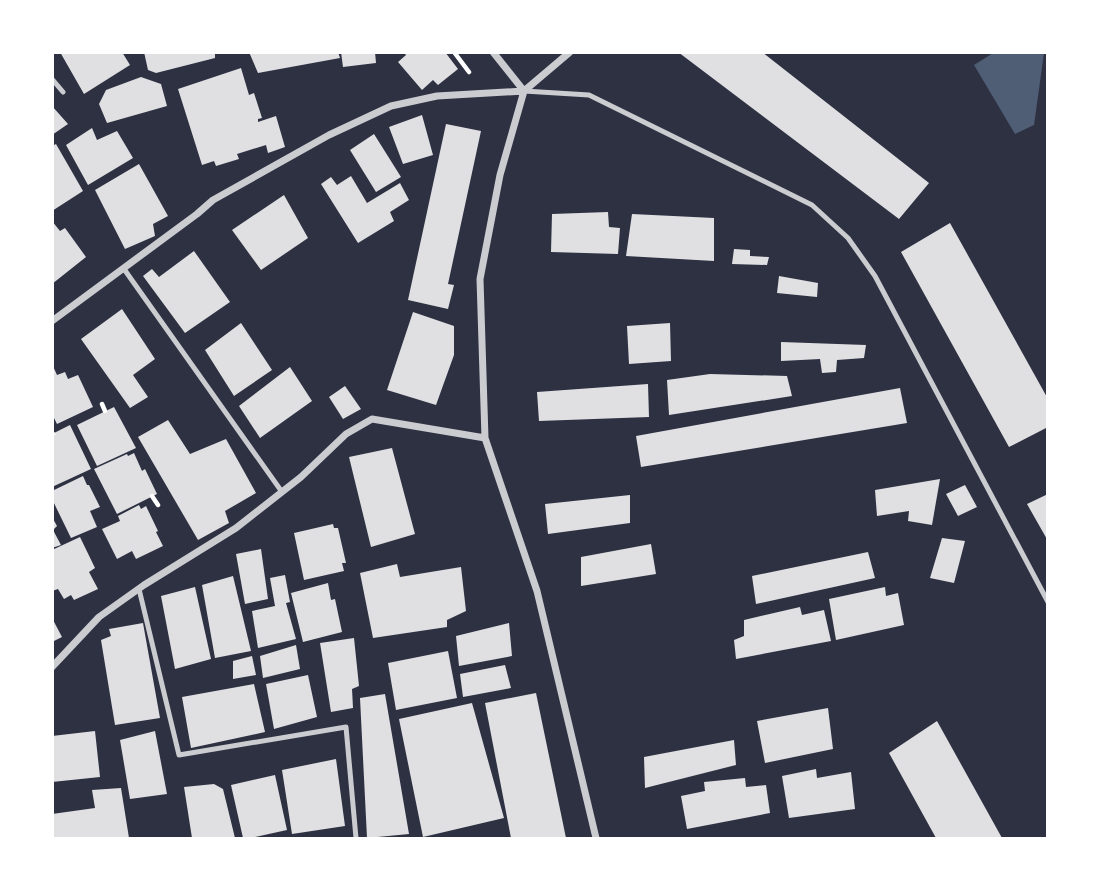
<svg xmlns="http://www.w3.org/2000/svg" width="1100" height="891" font-family="'Zilla Slab',serif">
	<style>
		.water { fill: #4f5d75 }
		.building { fill: #e0e0e3 }
		.lines { fill: none; stroke-linecap: round; stroke-linejoin: round }
		.path { stroke: #fff; stroke-width: 4.5 }
		.service { stroke: #caccd0; stroke-width: 5 }
		.minor { stroke: #caccd0; stroke-width: 7 }
	</style>
	<rect width="100%" height="100%" fill="#2d3142"/>
	<!-- water -->
	<path class="water" d="M993 53H1044L1034 125 1015 134 974 65Z"/>
	<!-- building -->
	<path class="building" d="M60 52H122L130 65 84 94Z
		M144 52H215V58L156 73 148 70Z
		M249 52H338L340 58 258 73Z
		M341 52H375L376 63 343 67Z
		M404 52H445L458 69 438 85 433 80 422 90 398 62 406 55Z
		M678 52H762L929 183 899 219Z
		M241 68 249 95 254 93 262 118 258 119V122L276 116 285 147 268 153 266 145 237 154 239 159 216 166 214 161 202 165 178 89Z
		M141 77 161 84 167 106 107 123 99 104 106 90Z
		M52 106 68 124 52 135Z
		M422 115 433 155 403 164 389 127Z
		M446 124 481 131 448 284 454 285 448 309 408 300Z
		M92 128 97 140 117 131 133 158 88 185 66 145Z
		M374 134 401 177 376 192 350 150Z
		M56 144 83 191 52 211V146Z
		M139 164 168 216 153 224 155 236 125 249 95 190Z
		M351 176 367 203 400 183 409 200 390 212 394 221 358 243 321 184 331 177 337 185Z
		M284 195 308 238 261 270 232 230Z
		M608 212 609 227 620 228 618 254 551 252 552 214Z
		M632 214 714 218V261L626 256Z
		M52 221 60 231 65 228 86 257 52 284Z
		M950 223 1048 399V427L1009 447 901 252Z
		M734 249 750 250V256L769 257 767 265 732 264Z
		M194 251 230 302 185 333 143 276 152 269 159 277Z
		M779 276 818 283 817 297 777 293Z
		M122 309 155 359 133 375 148 397 130 408 81 339Z
		M413 312 454 326V355L436 405 387 390Z
		M241 323 272 370 234 396 205 350Z
		M670 323 671 361 629 364 627 326Z
		M781 342 866 345 864 358 837 360 836 372 822 373 820 359 781 361Z
		M52 364 57 375 65 372 68 379 78 375 93 407 57 424 52 414Z
		M290 367 312 401 260 438 239 406Z
		M710 374 787 376 792 396 669 415 667 380Z
		M648 384 649 417 539 421 537 392Z
		M345 386 361 409 343 419 329 397Z
		M900 388 907 423 641 467 636 436Z
		M114 407 136 448 97 466 77 425Z
		M168 420 190 454 226 439 256 493 225 511 229 523 198 540 138 437Z
		M70 425 91 469 52 487V434Z
		M392 448 415 534 371 547 349 457Z
		M134 453 142 471 145 469 157 494 117 514 94 469 127 454 128 456Z
		M83 476 87 485H89L100 507 90 511 97 527 71 538 52 499V491Z
		M940 479 932 525 908 521 909 511 877 516 875 490Z
		M965 485 977 507 958 516 946 494Z
		M1048 494V541L1027 504Z
		M630 495V523L548 534 545 504Z
		M139 505 141 509 146 506 158 531 156 532 163 546 136 559 132 551 117 559 102 529 120 521 118 516Z
		M52 517 57 526 53 530 61 545 52 548Z
		M333 524 334 528H338L346 563H342L344 571 304 580 294 533Z
		M80 537 95 568 89 572 98 589 74 600 71 595 64 599 58 589 52 591V550Z
		M942 538 965 541 954 583 930 578Z
		M651 544 656 574 581 586V557Z
		M261 549 268 599 245 604 236 554Z
		M868 552 875 578 756 604 752 576Z
		M397 564 400 577 461 567 466 611 447 620V627L373 638 360 573Z
		M285 575 290 602 286 603 296 639 258 648 252 611 275 606 270 578Z
		M233 576 251 651 215 658 202 585Z
		M328 583 331 600 335 599 342 632 303 642 291 593Z
		M195 587 211 659 175 669 161 596Z
		M885 587 886 596 898 593 904 625 836 640 829 599Z
		M800 607 802 615 824 610 831 641 736 659 734 640 744 636V620Z
		M52 618 62 637 52 642Z
		M143 623 160 718 115 725 101 640 111 636 109 629Z
		M509 623 512 656 459 666 456 636Z
		M354 638 359 686 352 689 353 708 331 712 320 643Z
		M296 645 300 669 263 678 260 656Z
		M448 651 457 698 396 710 388 663Z
		M252 656 256 675 233 679V661Z
		M505 665 511 688 463 697 460 674Z
		M308 675 317 717 274 729 266 684Z
		M254 684 265 732 191 748 182 697Z
		M536 693 566 838H511L485 703Z
		M385 694 409 834 367 838 360 698Z
		M472 703 504 818 423 837 399 719Z
		M828 708 833 749 765 763 757 721Z
		M937 721 1002 838H936L889 753Z
		M95 731 100 777 52 782V736Z
		M155 731 167 794 130 799 120 740Z
		M734 740 736 765 645 788 644 757Z
		M336 759 345 826 292 834 282 770Z
		M816 769 817 778 851 772 855 809 789 818 782 776Z
		M275 775 287 830 250 838H243L231 785Z
		M745 778 746 787 766 785 770 813 687 829 681 796 705 791 704 782Z
		M214 784 223 789 235 838H192L184 787Z
		M121 788 129 838H52V814L95 808 92 790Z"/>
	<g class="lines">
		<!-- path -->
		<path class="path" d="M454 52 469 72
			M102 404 105 411
			M52 433 53 434
			M152 496 158 505"/>
		<!-- service -->
		<path class="service" d="M52 79 63 92
			M524 91 589 95 812 205 848 238 875 276 1048 602
			M124 269 282 492
			M139 589 179 755 346 727 356 838"/>
		<!-- minor -->
		<path class="minor" d="M493 52 524 91 500 175 480 279 485 438 537 591 596 838
			M52 321 197 214 213 200 329 135 391 106 437 96 524 91 570 52
			M52 667 99 617 144 585 236 528 301 477 346 434 372 419 485 438"/>
	</g>
	<!-- border -->
	<rect width="1100" height="891" fill="none" stroke="#ffffff" stroke-width="108"/>
</svg>
